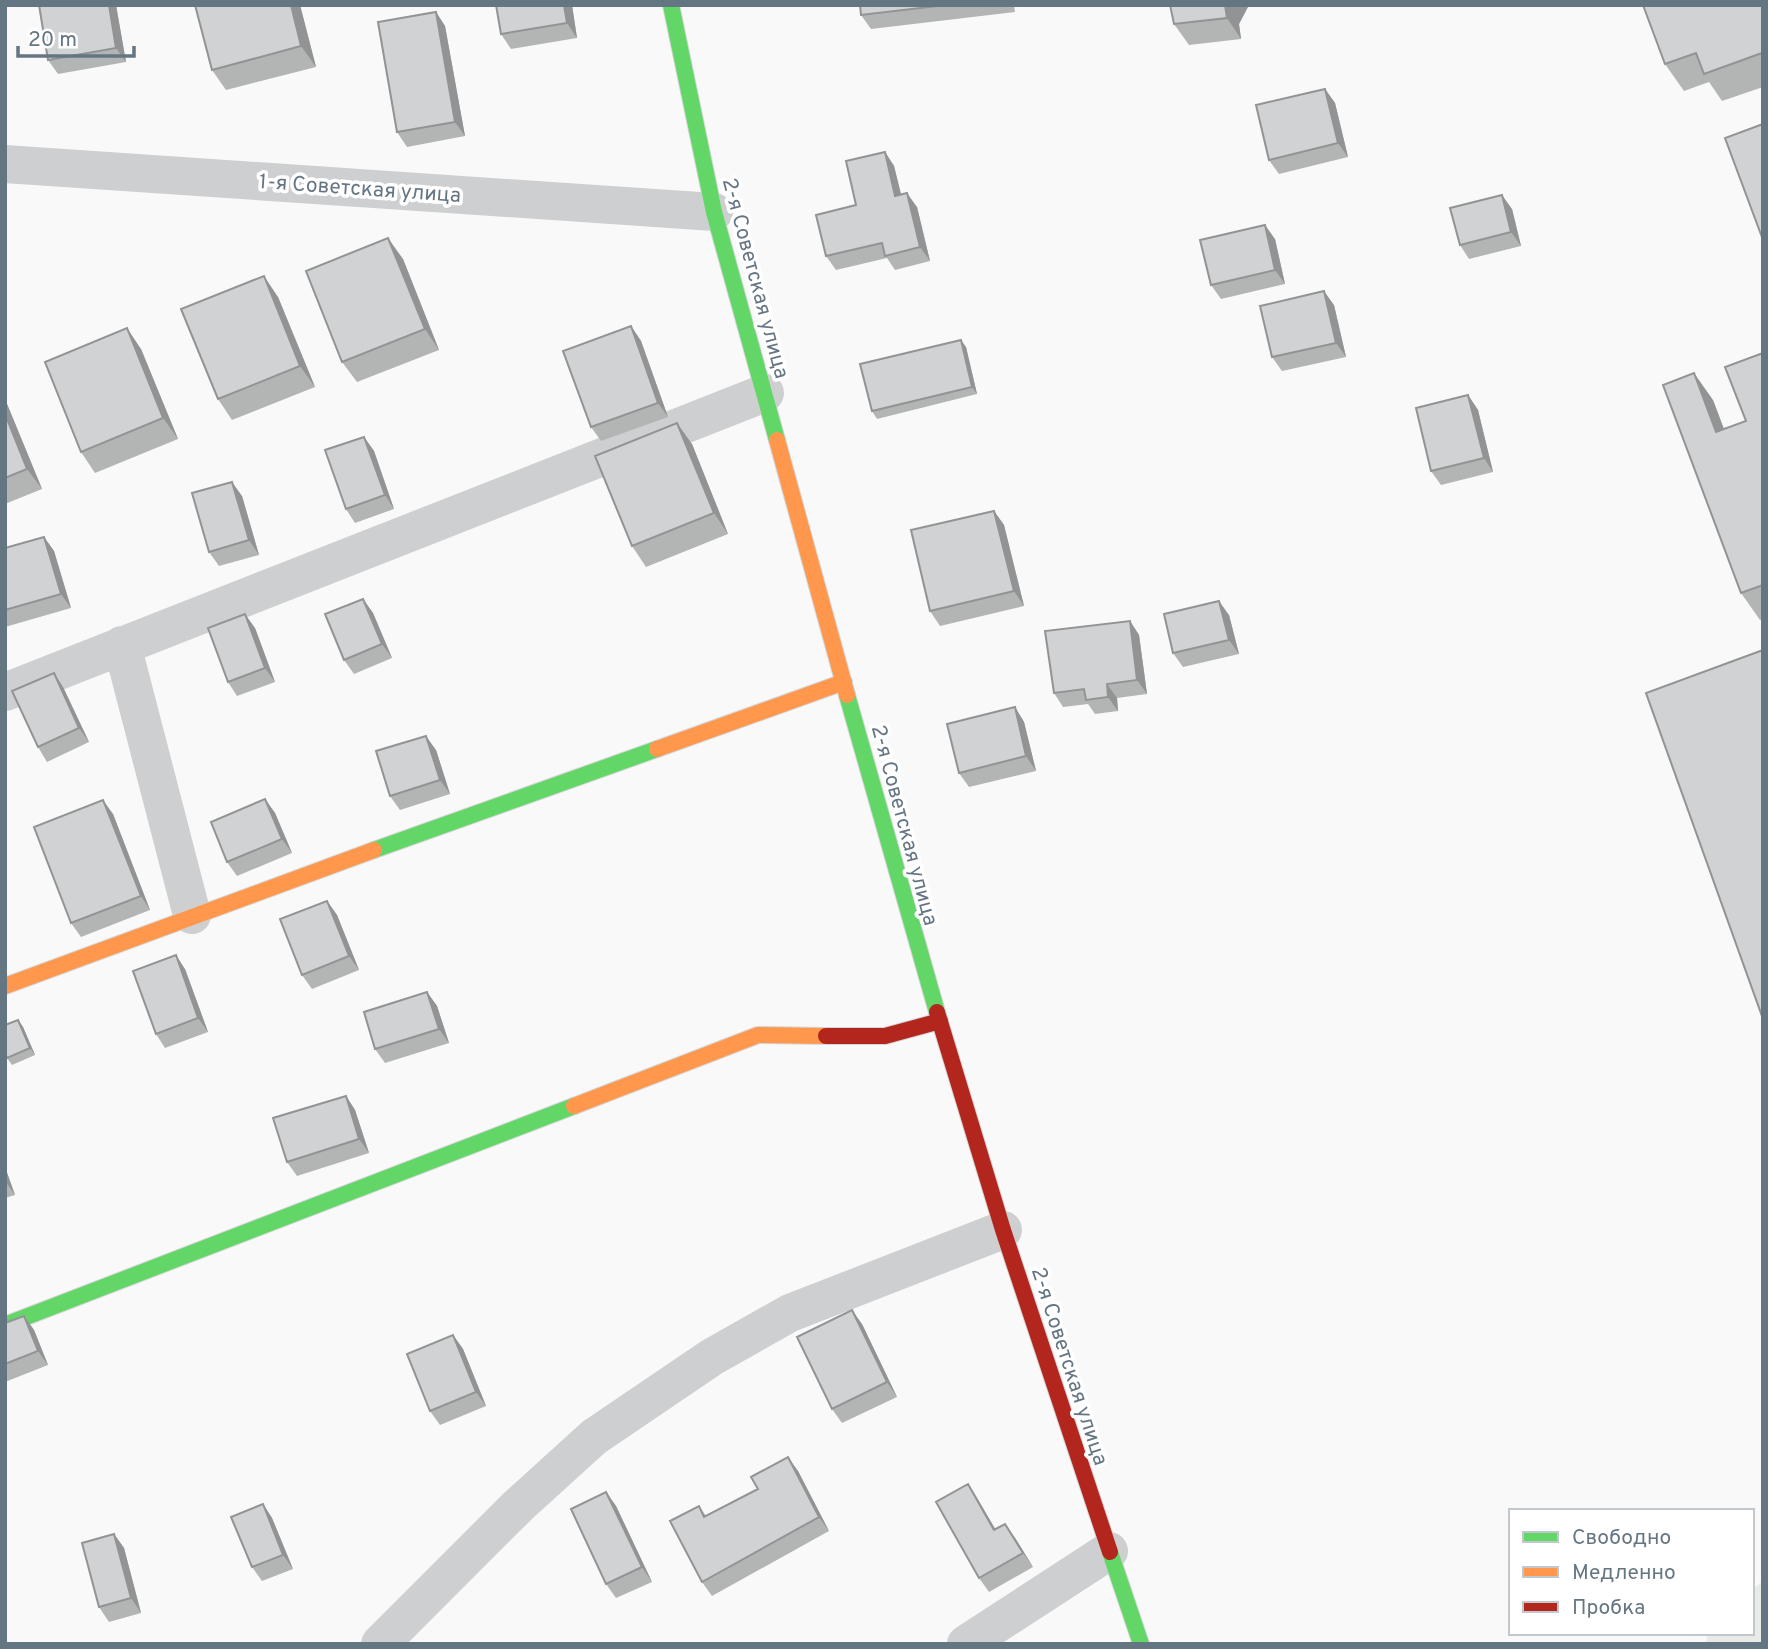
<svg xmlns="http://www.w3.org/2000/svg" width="1768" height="1649" font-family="Overpass,sans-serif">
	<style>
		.green { fill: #e8ebe6 }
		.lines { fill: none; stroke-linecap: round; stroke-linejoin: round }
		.fast-casing { stroke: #d5d6d7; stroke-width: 18 }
		.slow-casing { stroke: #d5d6d7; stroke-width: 18 }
		.jam-casing { stroke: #d5d6d7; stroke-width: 18 }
		.street { stroke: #cecfd0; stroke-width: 38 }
		.fast { stroke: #63d668; stroke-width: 16 }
		.slow { stroke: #ff974d; stroke-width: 16 }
		.jam { stroke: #b3261e; stroke-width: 16 }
		.wall { fill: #b3b5b5 }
		.shaded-wall { fill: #929394 }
		.building { fill: #d0d2d3; stroke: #929394; stroke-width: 2 }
		.labels { text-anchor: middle; stroke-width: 7; stroke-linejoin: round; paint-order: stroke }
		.street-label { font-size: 21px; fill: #657683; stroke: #fff }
	</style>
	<rect width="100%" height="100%" fill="#f9f9f9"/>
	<!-- green -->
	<path class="green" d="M1763 1581V1644H1705L1709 1633H1752V1590Z"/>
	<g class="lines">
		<!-- fast casing -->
		<g class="fast-casing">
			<path id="fast" d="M671 5 714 212 777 440
				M847 695 937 1012
				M374 850 657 749
				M5 1325 574 1106
				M1110 1552 1141 1644"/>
		</g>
		<!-- slow casing -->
		<g class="slow-casing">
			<path id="slow" d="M777 440 847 695
				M657 749 844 682
				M5 986 374 850
				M574 1106 758 1035 826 1036"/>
		</g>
		<!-- jam casing -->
		<g class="jam-casing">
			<path id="jam" d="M937 1012 1003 1230 1110 1552
				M826 1036H885L940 1021"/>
		</g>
		<!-- street -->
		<path class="street" d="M5 164 714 212
			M122 645 192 915
			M5 692 765 393
			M380 1644 518 1506 594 1437 712 1357 790 1313 1003 1230
			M966 1644 1109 1551"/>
		<!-- fast -->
		<use href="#fast" class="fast"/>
		<!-- slow -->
		<use href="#slow" class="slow"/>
		<!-- jam -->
		<use href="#jam" class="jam"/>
	</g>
	<!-- wall -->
	<path class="wall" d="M116 5 126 62 58 74 48 60Z
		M195 5H300L316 67 226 90 212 70Z
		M496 5H572L577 38 511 49 501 34Z
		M860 5H1014L1015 12 871 29 861 15Z
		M1249 5 1239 24 1241 39 1189 45 1174 24Z
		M1763 5V87L1722 101 1709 82 1684 91 1665 64Z
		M436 12 445 26 465 136 407 147 397 132Z
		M1325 89 1335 103 1348 157 1279 174 1269 160Z
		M885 152 894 166 901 195 917 207 930 261 895 270 887 258 836 270 826 256 856 205Z
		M1512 209 1521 246 1469 259 1460 245Z
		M1275 239 1285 284 1221 299 1211 285Z
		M403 259 439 350 357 382 342 362Z
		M278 297 315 387 232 420 218 399Z
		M1334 305 1346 357 1282 371 1272 357Z
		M631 326 641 341 668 417 601 441 591 427Z
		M966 347 977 394 877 419 872 411Z
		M141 349 178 439 95 473 81 452Z
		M1763 353V619L1760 620 1741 593 1713 400 1724 429 1746 421Z
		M1468 395 1478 410 1493 472 1441 485 1431 471Z
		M5 399 42 489 5 504Z
		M364 437 374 451 394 509 355 523 346 509Z
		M692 444 728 534 646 567 632 546Z
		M242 496 259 555 219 566 209 552Z
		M994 511 1004 525 1024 606 940 626 930 611Z
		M44 537 54 551 71 608 5 627V548Z
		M363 599 373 613 392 658 354 674 344 660Z
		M1229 615 1239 654 1183 667 1173 653Z
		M1130 621 1139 635 1147 694 1117 698 1118 711 1095 714 1088 704 1063 707 1054 693Z
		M255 628 275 682 237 696 228 682Z
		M63 687 89 742 47 762 38 747Z
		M1015 707 1024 722 1036 771 969 787 959 773Z
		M436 750 450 794 400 810 390 796Z
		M265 799 275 813 292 853 237 876 227 862Z
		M113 814 150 910 81 937 71 923Z
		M327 901 337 915 359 970 312 989 302 975Z
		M185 969 208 1032 165 1048 156 1034Z
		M427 992 437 1006 449 1043 385 1063 375 1049Z
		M18 1020 23 1027 35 1055 12 1065 7 1058Z
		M346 1096 355 1110 369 1153 297 1176 287 1162Z
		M5 1167 15 1195 5 1198Z
		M24 1316 34 1330 48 1365 5 1382V1323Z
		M862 1324 897 1397 842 1423 832 1409Z
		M453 1335 463 1349 486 1406 440 1425 430 1411Z
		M798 1471 829 1531 712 1596 702 1582 699 1506 706 1516Z
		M968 1484 977 1498 995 1529 1015 1538 1033 1567 989 1592 979 1578Z
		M606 1492 616 1506 652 1582 616 1598 606 1584Z
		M263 1504 272 1518 293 1569 262 1581 252 1567Z
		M114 1534 124 1548 141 1613 109 1622 99 1607Z"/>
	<!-- shaded-wall -->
	<path class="shaded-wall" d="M109 5H116L126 62 116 48Z
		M291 5H300L316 67 301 46Z
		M564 5H572L577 38 567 23Z
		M1225 5H1249L1239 24 1241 39 1227 18Z
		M436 12 445 26 465 136 455 122Z
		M1325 89 1335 103 1348 157 1338 143Z
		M885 152 894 166 905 210 895 196Z
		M907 193 917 207 930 261 920 247Z
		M1502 195 1512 209 1521 246 1511 232Z
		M1265 225 1275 239 1285 284 1275 270Z
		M388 238 403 259 439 350 425 329Z
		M264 276 278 297 315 387 300 366Z
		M1324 291 1334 305 1346 357 1336 343Z
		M631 326 641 341 668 417 658 403Z
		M127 328 141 349 178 439 163 418Z
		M961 340 966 347 977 394 972 387Z
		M1694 373 1713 400 1735 459 1716 432Z
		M1468 395 1478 410 1493 472 1484 458Z
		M5 399 42 489 27 469 5 414Z
		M677 423 692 444 728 534 714 513Z
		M364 437 374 451 394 509 385 495Z
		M232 482 242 496 259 555 249 540Z
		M994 511 1004 525 1024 606 1014 591Z
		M44 537 54 551 71 608 61 594Z
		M363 599 373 613 392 658 382 644Z
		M1219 601 1229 615 1239 654 1229 640Z
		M245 614 255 628 275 682 265 668Z
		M1130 621 1139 635 1147 694 1137 680Z
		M54 673 63 687 89 742 79 728Z
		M1107 684 1117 698 1118 711 1108 697Z
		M1015 707 1024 722 1036 771 1026 756Z
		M426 736 436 750 450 794 440 780Z
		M265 799 275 813 292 853 282 839Z
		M103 800 113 814 150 910 141 896Z
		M327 901 337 915 359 970 349 956Z
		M176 955 185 969 208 1032 198 1018Z
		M427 992 437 1006 449 1043 439 1029Z
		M18 1020 23 1027 35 1055 30 1048Z
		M346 1096 355 1110 369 1153 359 1139Z
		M5 1167 15 1195 5 1181Z
		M852 1310 862 1324 897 1397 887 1382Z
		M24 1316 34 1330 48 1365 38 1351Z
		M453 1335 463 1349 486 1406 476 1392Z
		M788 1457 798 1471 829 1531 819 1517Z
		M968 1484 977 1498 1004 1544 994 1530Z
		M606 1492 616 1506 652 1582 642 1567Z
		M263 1504 272 1518 293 1569 283 1555Z
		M1005 1524 1015 1538 1033 1567 1023 1553Z
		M114 1534 124 1548 141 1613 131 1598Z"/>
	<!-- building -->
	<path class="building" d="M39 5H109L116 48 48 60Z
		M195 5H291L301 46 212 70Z
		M496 5H564L567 23 501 34Z
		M860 5H946L861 15Z
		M1170 5H1225L1227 18 1174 24Z
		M1643 5H1763V54L1762 53 1704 74 1696 53 1665 64Z
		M436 12 455 122 397 132 378 22Z
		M1325 89 1338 143 1269 160 1256 105Z
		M1763 124V240L1725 138Z
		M885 152 895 196 907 193 920 247 885 256 882 243 826 256 816 215 856 205 846 161Z
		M1502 195 1511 232 1460 245 1450 208Z
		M1265 225 1275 270 1211 285 1200 240Z
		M388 238 425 329 342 362 306 271Z
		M264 276 300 366 218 399 181 309Z
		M1324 291 1336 343 1272 357 1260 306Z
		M631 326 658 403 591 427 563 351Z
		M127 328 163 418 81 452 45 362Z
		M961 340 972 387 872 411 860 364Z
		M1763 353V585L1741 593 1663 385 1694 373 1716 432 1746 421 1725 367Z
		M1468 395 1484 458 1431 471 1416 408Z
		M5 414 27 469 5 478Z
		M677 423 714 513 632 546 595 456Z
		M364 437 385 495 346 509 325 450Z
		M232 482 249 540 209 552 192 493Z
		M994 511 1014 591 930 611 911 530Z
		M44 537 61 594 5 610V548Z
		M363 599 382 644 344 660 325 614Z
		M1219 601 1229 640 1173 653 1164 614Z
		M245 614 265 668 228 682 208 628Z
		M1130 621 1137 680 1107 684 1108 697 1086 700 1084 689 1054 693 1045 631Z
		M1763 650V1019L1646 693Z
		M54 673 79 728 38 747 12 691Z
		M1015 707 1026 756 959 773 947 724Z
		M426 736 440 780 390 796 376 751Z
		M265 799 282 839 227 862 211 822Z
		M103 800 141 896 71 923 34 827Z
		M327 901 349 956 302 975 280 919Z
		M176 955 198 1018 156 1034 133 971Z
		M427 992 439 1029 375 1049 364 1012Z
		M18 1020 30 1048 7 1058 5 1054V1025Z
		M346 1096 359 1139 287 1162 273 1118Z
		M852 1310 887 1382 832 1409 797 1337Z
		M24 1316 38 1351 5 1364V1323Z
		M453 1335 476 1392 430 1411 407 1354Z
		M788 1457 819 1517 702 1582 670 1521 699 1506 704 1517 758 1489 751 1477Z
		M968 1484 994 1530 1005 1524 1023 1553 979 1578 936 1502Z
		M606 1492 642 1567 606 1584 571 1509Z
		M263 1504 283 1555 252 1567 231 1517Z
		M114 1534 131 1598 99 1607 82 1543Z"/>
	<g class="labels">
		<!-- street labels -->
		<g class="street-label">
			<text transform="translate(360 188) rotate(4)" y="7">1-я Советская улица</text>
			<text transform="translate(756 278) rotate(75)" y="7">2-я Советская улица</text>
			<text transform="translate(905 825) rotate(75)" y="7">2-я Советская улица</text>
			<text transform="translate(1070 1366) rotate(72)" y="7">2-я Советская улица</text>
		</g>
	</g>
	<!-- border -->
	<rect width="1768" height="1649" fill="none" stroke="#657683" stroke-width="14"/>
	<!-- legend -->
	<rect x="1509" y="1509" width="245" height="126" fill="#ffffff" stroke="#c1c8cd" stroke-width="2"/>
	<rect x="1523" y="1532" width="35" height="10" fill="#63d668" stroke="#c1c8cd" stroke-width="2"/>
	<text x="1572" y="1544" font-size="21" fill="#657683">Свободно</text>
	<rect x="1523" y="1567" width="35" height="10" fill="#ff974d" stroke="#c1c8cd" stroke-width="2"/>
	<text x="1572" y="1579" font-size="21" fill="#657683">Медленно</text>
	<rect x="1523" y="1602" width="35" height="10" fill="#b3261e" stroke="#c1c8cd" stroke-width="2"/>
	<text x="1572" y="1614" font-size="21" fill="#657683">Пробка</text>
	<!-- scale -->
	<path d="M18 46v10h116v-10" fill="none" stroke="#657683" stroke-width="3.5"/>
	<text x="28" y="46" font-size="21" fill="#657683" stroke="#ffffff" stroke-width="5" paint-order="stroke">20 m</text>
</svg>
